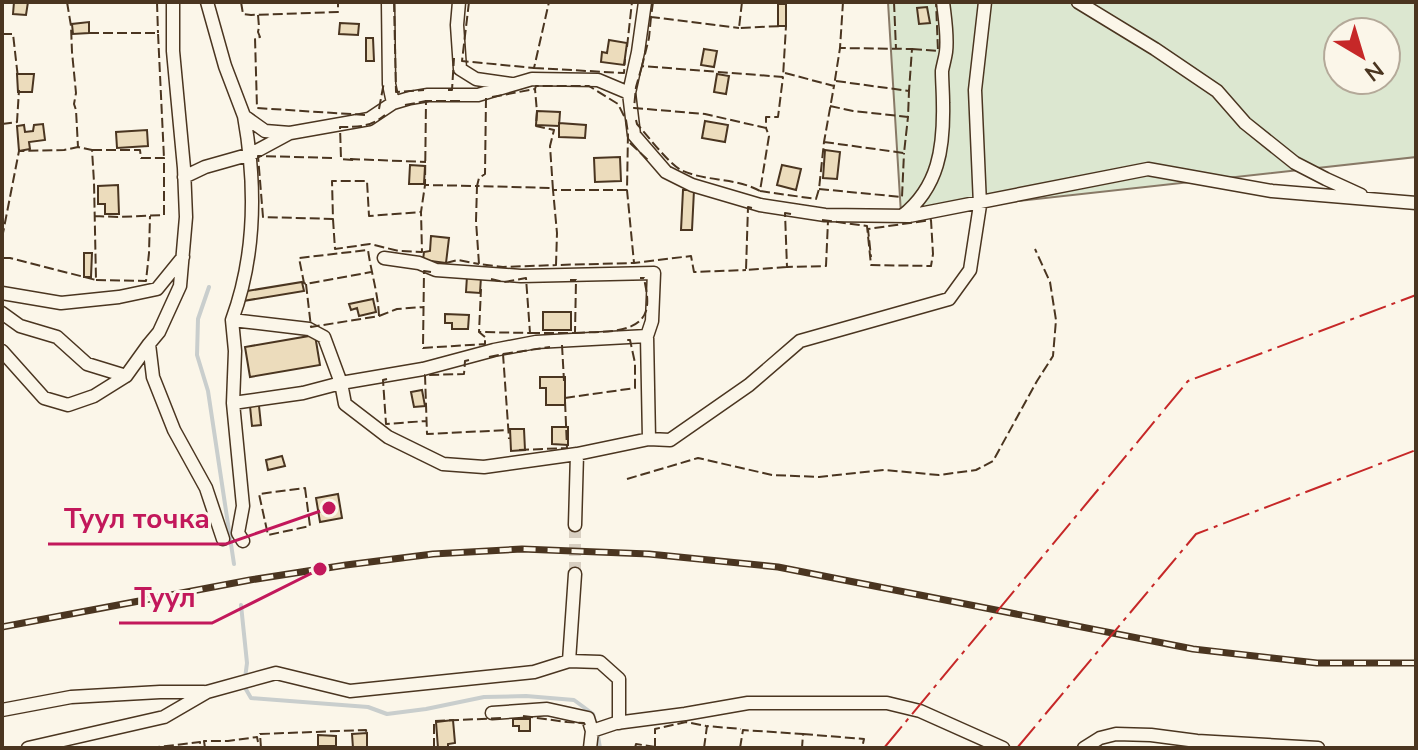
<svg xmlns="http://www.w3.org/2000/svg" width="1418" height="750" font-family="'Nunito Sans',sans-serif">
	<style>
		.green { fill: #dce7d0; stroke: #887966; stroke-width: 2; fill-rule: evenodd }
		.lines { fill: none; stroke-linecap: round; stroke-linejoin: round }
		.stream { stroke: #c9cecd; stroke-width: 4 }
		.building { fill: #ecdcbc; stroke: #4a3520; stroke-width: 2 }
		.street-tunnel { stroke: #d8cfc1; stroke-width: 12; stroke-dasharray: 12 6; stroke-linecap: butt }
		.street-casing { stroke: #4a3520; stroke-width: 15 }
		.street { stroke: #fbf6e9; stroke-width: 12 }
		.rail-casing { stroke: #4a3520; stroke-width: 7 }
		.rail { stroke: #fbf6e9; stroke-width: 4; stroke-dasharray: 12; stroke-linecap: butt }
		.fence { stroke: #4a3520; stroke-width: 2; stroke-dasharray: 10 4; stroke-linecap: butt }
		.power { stroke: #c62828; stroke-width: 2; stroke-dasharray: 28 6 4 6; stroke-linecap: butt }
		.leader { fill: none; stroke: #c2185b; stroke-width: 3 }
		.callout-dot { fill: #c2185b; stroke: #fbf6e9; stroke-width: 3 }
		.callout-label { font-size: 28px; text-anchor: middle; font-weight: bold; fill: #c2185b; stroke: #fbf6e9; stroke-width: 6; stroke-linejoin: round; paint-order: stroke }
	</style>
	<rect width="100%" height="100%" fill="#fbf6e9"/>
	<!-- green -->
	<path class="green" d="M888 2H1416V157L901 214ZM1338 32H1386V80H1338Z"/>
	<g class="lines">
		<!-- stream -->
		<path class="stream" d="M209 287 198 319 197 355 208 391 234 564
			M241 605 247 663 244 686 251 698 368 707 387 714 426 709 484 697 526 696 574 700 593 714 595 722
			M597 730 600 748"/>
	</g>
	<!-- building -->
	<path class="building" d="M14 2H28L26 15 13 14Z
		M778 4H786V26H778Z
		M927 7 930 23 919 24 917 8Z
		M89 22V33L73 34 72 24Z
		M340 23 359 24 358 35 339 34Z
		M366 38H373L374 61H366Z
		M609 40 627 43 624 65 601 62 602 52 607 53Z
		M704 49 717 51 714 67 701 65Z
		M17 74H34L32 92H18Z
		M717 74 729 76 726 94 714 92Z
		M537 111 560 112 559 126 536 125Z
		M705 121 728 125 725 142 702 138Z
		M559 123 586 125 585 138 559 137Z
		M43 124 45 140 29 142 30 149 19 151 17 126 24 125 25 132 33 131 34 125Z
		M147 130 148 146 117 148 116 132Z
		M825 150 840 152 837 179 823 178Z
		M620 157 621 181 595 182 594 158Z
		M410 165 425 166 424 184H409Z
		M782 165 801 169 796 190 777 185Z
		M118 185 119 214H105V204H98V186Z
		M683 190H694L692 230H681Z
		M431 236 449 238 446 263 423 260 424 252 430 251Z
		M84 253H92L91 277H84Z
		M467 276 481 277 480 293 466 292Z
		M302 282 304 291 243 301 241 292Z
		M373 299 376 312 359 316 357 308 351 310 349 304Z
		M543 312H571V330H543Z
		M445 314 469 315 468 329H452V323H445Z
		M315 335 320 365 250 377 245 347Z
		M540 377H565V405H546V388H540Z
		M422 390 425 406 414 407 411 392Z
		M250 406H259L261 425 252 426Z
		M552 427H568V445L552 444Z
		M510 429H524L525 450 511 451Z
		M282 456 285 466 268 470 266 460Z
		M338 494 342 518 320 522 316 498Z
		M513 719H530V731H519V726H513Z
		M453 720 455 743 448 744V748H438L436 722Z
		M367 733V748H353L352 734Z
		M318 735 336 736V746H318Z"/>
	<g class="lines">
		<!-- street-tunnel -->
		<path class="street-tunnel" d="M575 574V525"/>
		<!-- street casing -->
		<g class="street-casing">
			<path id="street" d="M173 2V51L184 168 186 217 180 286 159 332 149 344 153 377 174 430 206 488 223 539
				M207 2 225 66 244 116 265 131 290 133 369 119 393 103 410 98 428 95H478L532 79 598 80 629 93
				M388 2 389 84 393 103
				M459 2 457 25 460 69 476 79 511 84
				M645 2 638 52 629 93 634 135 666 172 692 185 760 205 825 215 909 216 1148 169 1272 191 1416 203
				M1078 2 1155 49 1217 91 1245 123 1295 163 1326 179 1361 195
				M244 116C256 183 256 255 232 320L309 329 324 337 341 383 423 369 494 350 536 342 647 336
				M184 177 205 167 251 154 290 133
				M902 216C939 187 944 147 943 103 943 92 942 81 942 71 943 65 945 59 946 52 948 36 945 19 943 2
				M2 293 61 303 119 297 157 289 183 257
				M2 313 20 326 57 337 87 364 126 376
				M232 320 235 351 233 403 243 506 238 533 243 541
				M2 351 44 398 68 405 94 396 126 376 149 344
				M233 403 303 393 341 383 345 404 388 437 443 464 484 467 577 454 649 439 647 336 652 321 654 273 521 276 436 270 419 263 384 258
				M649 439 670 440 749 385 800 341 949 299 970 270 980 205 975 90 985 2
				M575 525 577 454
				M569 661 575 574
				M2 710 71 697 160 692H204
				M492 713 547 709 588 718 592 731 590 748
				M592 731 616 723 685 714 748 703H887L920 711 1003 748
				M28 748 164 717 207 692 276 673 350 691 534 672 569 661 600 662 619 679V723
				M1084 748 1100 738 1116 734 1151 735 1197 741 1318 748"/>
		</g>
		<!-- street -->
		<use href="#street" class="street"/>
		<!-- rail casing -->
		<g class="rail-casing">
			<path id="rail" d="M2 627 250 580 346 565 433 554 522 549 649 554 778 567 1193 649 1317 663H1416"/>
		</g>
		<!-- rail -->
		<use href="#rail" class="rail"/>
		<!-- fence -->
		<path class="fence" d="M67 2 71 26 72 52 76 93 74 104 76 110 78 147
			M157 2 158 33
			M241 2 243 14 251 15 338 12V2
			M394 2 396 92 424 90
			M469 2 462 61 534 68 549 2
			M653 2 651 17 739 28
			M742 2 739 28 782 26
			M894 2 896 49
			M258 15 259 27 258 32 260 37 255 38 257 108 365 115
			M651 17 649 38 642 66 783 77 786 26
			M89 33H158L164 158
			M2 34H13L18 78
			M627 47 632 2
			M912 49 938 51 936 2
			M642 66 636 87 634 108 705 114 766 128V117H778L783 77
			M534 68 624 73 625 59
			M785 73 834 86 840 48 843 2
			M836 81 909 91 912 49 840 48
			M448 90H452L454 58
			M492 97 535 89
			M486 98 485 174 479 178 477 186 551 188
			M460 101H426L425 185 477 186 476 221 479 264 503 267 556 265
			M405 105 426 101
			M830 106 853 111 908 117 909 91
			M379 109 384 82
			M636 120 637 124C647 135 669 164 681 170 706 182 735 177 760 191L769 136 766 128
			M2 124 17 122 19 90
			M824 142 904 153 908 117
			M630 143 650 162
			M92 150H140L141 158H164V215L118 217 95 216
			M332 158 258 156 263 217 333 219 332 181H367L369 216 421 212
			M350 159 426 162
			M353 160 341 159 340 127C359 127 370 127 385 115
			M819 189 902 197 904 153
			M553 190 550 146 554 130 536 126 537 112 535 89 536 86H589L618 104 626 120 628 133 627 190 634 263 691 256 694 272 746 270
			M627 190H553L557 233 556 265 634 263
			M760 191 816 199 819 189 824 142 834 86
			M752 208 748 207 746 270 787 267
			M791 214 785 213 787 267 826 266 828 221
			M333 219 335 249 370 244 399 251 422 252 421 212 425 185
			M822 220 867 226 871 265 931 266 933 254 931 220 868 229 871 257
			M2 238 19 151 64 150 78 147 92 150 94 182 96 280 10 258H2
			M446 263 458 260 479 264
			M431 272 424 271 423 348 485 344V337L479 332 481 289
			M96 280 146 281 149 253 150 216
			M306 284 311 327 379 316C378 293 371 272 368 250L299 258 304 283 306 284 371 272
			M379 316 397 309 424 307
			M530 333H575L576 280H570
			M575 333C595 331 638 336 646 311 649 300 646 289 644 278H640
			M485 337 479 332 530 333 526 278 504 282 491 279
			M562 345 564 381
			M503 354 550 347
			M489 357 503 354 509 439
			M469 360 465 361 464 374 425 375 427 434 508 430
			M387 379 383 380 386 424 426 421
			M565 398 635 388V363L630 340H626
			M519 450 567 448 565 401
			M627 479 698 458 772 475 819 477 884 470 939 475 976 470 993 461 1037 381 1053 356 1056 320 1050 282 1035 249
			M305 488 310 526 268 535 259 494Z
			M523 716 567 722 584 723 585 725
			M803 734 864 739 862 748
			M150 748 200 742V748
			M205 748 204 741H228L257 737 258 742
			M261 748 260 734 366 730 367 736
			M420 748H428
			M434 748V721L503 718
			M635 748 636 744 656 747
			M655 748V729L686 722 706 726
			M704 748 707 726 741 729
			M740 748 743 730 803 734 802 748"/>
		<!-- power -->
		<path class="power" d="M884 748 1188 381 1416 295
			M1017 748 1196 534 1416 450"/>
	</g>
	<!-- callouts -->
	<path class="leader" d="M329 508L226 544H48M320 569L212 623H119"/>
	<g class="callout-dot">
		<circle cx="329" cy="508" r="8"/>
		<circle cx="320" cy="569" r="8"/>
	</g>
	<g class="callout-label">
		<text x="137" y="528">Туул точка</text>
		<text x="165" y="607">Туул</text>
	</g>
	<!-- border -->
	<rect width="1418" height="750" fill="none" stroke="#4a3520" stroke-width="8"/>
	<!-- north arrow -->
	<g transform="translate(1362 56) rotate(142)"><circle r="38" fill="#fbf6e9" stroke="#b4a999" stroke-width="2"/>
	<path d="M0-6L14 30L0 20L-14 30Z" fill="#c62828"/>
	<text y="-12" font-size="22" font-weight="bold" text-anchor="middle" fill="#4a3520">N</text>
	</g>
</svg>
